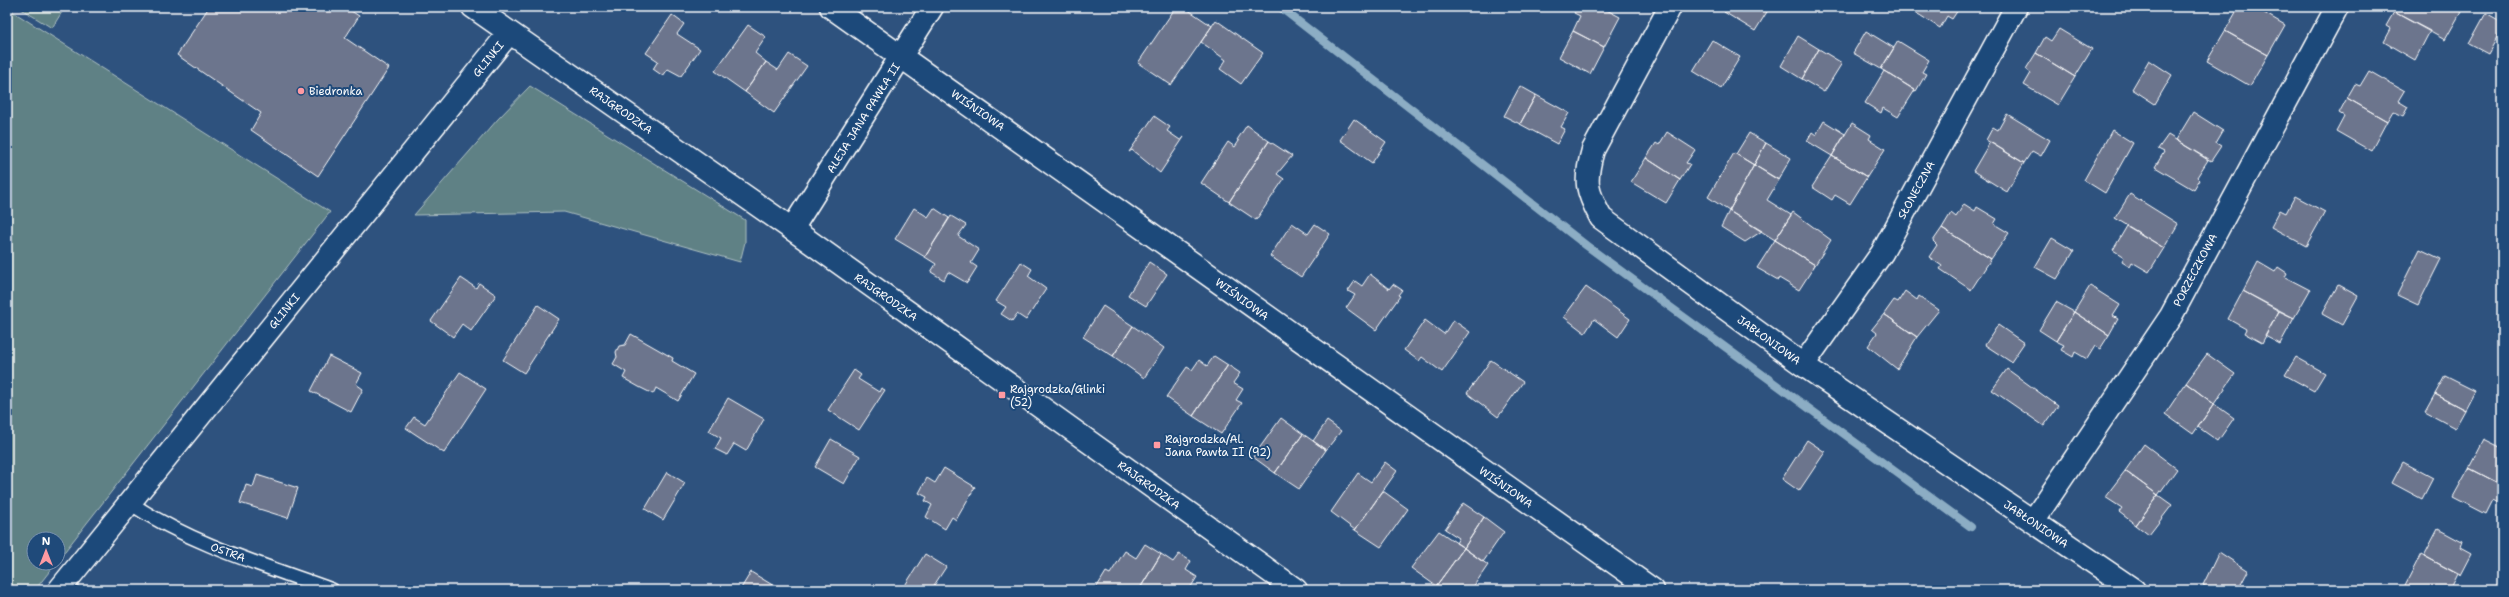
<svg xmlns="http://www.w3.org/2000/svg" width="2509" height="597" font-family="'Shantell Sans',sans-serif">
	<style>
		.green { fill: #5e8185; stroke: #aec0c2 }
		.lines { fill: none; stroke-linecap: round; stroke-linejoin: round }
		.stream { stroke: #8cadc4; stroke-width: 8 }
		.building { fill: #6c748d; stroke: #fff }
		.service-casing { stroke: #fff; stroke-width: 16 }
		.minor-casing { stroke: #fff; stroke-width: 25 }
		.tertiary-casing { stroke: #fff; stroke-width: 25 }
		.service { stroke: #1f4a7a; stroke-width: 13 }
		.minor { stroke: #1f4a7a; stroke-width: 22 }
		.tertiary { stroke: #1f4a7a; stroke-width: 22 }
		.poi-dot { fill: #ff9aa2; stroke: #1f4a7a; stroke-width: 1.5 }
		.labels { text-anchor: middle; stroke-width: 4; stroke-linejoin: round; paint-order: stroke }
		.street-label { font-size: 11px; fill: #fff; stroke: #1f4a7a }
		.poi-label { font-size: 11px; fill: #fff; stroke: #1f4a7a; text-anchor: start }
	</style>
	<rect width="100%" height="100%" fill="#2e527e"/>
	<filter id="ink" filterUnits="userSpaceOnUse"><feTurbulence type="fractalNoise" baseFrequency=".025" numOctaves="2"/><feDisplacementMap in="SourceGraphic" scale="8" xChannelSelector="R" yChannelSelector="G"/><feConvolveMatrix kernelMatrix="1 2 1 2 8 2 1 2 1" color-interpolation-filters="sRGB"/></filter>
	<g filter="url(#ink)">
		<!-- green -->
		<path class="green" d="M18 7H65L52 28Z
			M7 8 330 212 58 560V539H34V563H56L35 590H7Z
			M530 86 745 220V242L740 262 564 212 414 215 498 119Z"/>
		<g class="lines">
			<!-- stream -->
			<path class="stream" d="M1280 7 1587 246 1971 527"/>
		</g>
		<!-- building -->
		<path class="building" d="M209 7H298L303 10 305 7H345L359 16 345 38 389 68 318 176 251 130 261 113 177 55Z
			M1176 7H1184L1212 26 1171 85 1138 63Z
			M1577 7H1601L1620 17 1604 47 1573 31 1580 16 1574 13Z
			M1727 7H1770L1755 31 1724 12Z
			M1911 7H1960L1952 19 1947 16 1940 28 1910 9Z
			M2239 7H2254L2285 25 2268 55 2225 31Z
			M2397 7H2452L2461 12 2445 40 2394 12Z
			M2394 12 2430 31 2415 60 2384 42 2391 29 2386 26Z
			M2486 13 2502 22V29L2488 54 2469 44Z
			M672 15 684 24 677 34 700 49 681 76 668 69 663 76 653 69 658 61 646 53Z
			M1216 20 1263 53 1241 84 1220 69 1226 60 1201 42Z
			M748 25 766 37 755 53 766 62 745 92 715 71Z
			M2059 29 2092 49 2075 77 2036 53 2045 37 2051 41Z
			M1573 31 1604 47 1590 74 1559 57Z
			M1866 31 1894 48 1881 69 1853 53Z
			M2225 31 2268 55 2250 86 2207 61Z
			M1798 36 1819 49 1802 79 1781 66Z
			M1712 40 1740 57 1721 88 1693 71Z
			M1898 41 1929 60 1922 72 1926 74 1916 91 1881 69Z
			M1819 49 1842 63 1824 92 1802 79Z
			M2036 53 2075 77 2058 105 2024 85 2031 73 2026 69Z
			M789 54 807 66 774 113 745 92 766 62 778 70Z
			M2149 60 2172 75 2155 104 2132 89Z
			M1884 71 1915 90 1898 117 1883 108 1881 113 1865 103Z
			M2369 71 2404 91 2398 101 2408 107 2403 116 2393 111 2387 121 2347 98 2355 84 2360 86Z
			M1520 86 1536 95 1520 124 1504 116Z
			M1536 95 1569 113 1561 127 1565 129 1557 144 1520 124Z
			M2347 98 2387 121 2371 151 2336 131 2344 116 2339 113Z
			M2193 112 2223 131 2216 143 2221 146 2211 161 2176 140Z
			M2007 114 2050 140 2041 156 2032 151 2024 163 1986 140 1993 127 1998 130Z
			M1154 116 1170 127 1167 131 1180 140 1184 137 1160 173 1132 150 1129 152Z
			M1354 119 1386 142 1372 163 1340 140Z
			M1824 121 1845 134 1832 156 1807 141 1812 132 1816 135Z
			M1852 123 1871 135 1869 139 1885 149 1867 177 1832 156Z
			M1247 125 1269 141 1229 202 1201 183 1228 142 1235 147 1239 141 1237 140Z
			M2112 130 2133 143 2105 193 2084 180Z
			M1667 132 1695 150 1686 163 1690 164 1680 180 1646 158 1656 143 1659 145Z
			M1749 133 1766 143 1754 165 1736 154Z
			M2168 135 2208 160 2197 177 2200 180 2194 190 2155 167 2164 152 2158 149Z
			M1269 141 1292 156 1277 174 1284 179 1256 220 1229 202Z
			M1990 142 2024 163 2007 192 1973 171Z
			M1766 143 1791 158 1778 180 1754 165Z
			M1734 153 1754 165 1729 211 1708 197Z
			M1832 156 1867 177 1850 204 1835 195 1832 200 1812 187Z
			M1646 158 1680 180 1666 203 1631 182Z
			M1754 165 1779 180 1767 200 1791 215 1775 240 1729 211Z
			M2130 194 2178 224 2164 248 2115 218Z
			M2295 196 2325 212 2306 246 2271 227 2280 210 2286 213Z
			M1964 204 1975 211 1977 207 1997 219 1994 224 2009 233 1991 259 1942 228 1951 213 1956 217Z
			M914 208 928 217 934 208 949 218 925 257 895 239Z
			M1729 211 1762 231 1745 242 1721 227Z
			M1793 212 1831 240 1815 265 1775 240Z
			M951 216 966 225 958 236 979 250 971 263 977 267 967 283 948 272 944 280 931 272 936 264 925 257Z
			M1292 223 1308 234 1315 224 1330 234 1301 277 1270 256Z
			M2127 226 2164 248 2149 272 2132 262 2130 266 2122 261 2124 257 2113 250Z
			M1942 228 1991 259 1971 290 1940 269 1942 266 1929 257 1937 245 1933 241Z
			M2052 238 2074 251 2057 279 2035 267Z
			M1775 240 1815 265 1799 290 1779 278 1778 280 1757 268Z
			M2420 249 2441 259 2418 305 2397 295Z
			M1021 262 1032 269 1028 276 1046 289 1026 320 1017 314 1012 321 1001 314 1006 307 996 301Z
			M1149 262 1167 274 1146 306 1128 295Z
			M2258 262 2275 272 2278 267 2287 273 2285 277 2310 290 2294 318 2243 291Z
			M1370 274 1389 289 1393 284 1402 290 1398 295 1400 296 1376 330 1346 308 1355 295 1348 291 1355 281 1362 286Z
			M461 278 476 288 479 283 496 295 471 331 462 324 453 337 431 321Z
			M2338 285 2358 296 2342 325 2322 314Z
			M2090 286 2120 305 2113 316 2118 319 2109 335 2074 312Z
			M1586 287 1630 319 1618 337 1594 319 1585 333 1564 317Z
			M1905 291 1917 300 1919 296 1939 310 1917 337 1884 314 1894 300 1898 302Z
			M2243 291 2279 311 2262 343 2244 333 2246 329 2228 319Z
			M2056 302 2074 312 2056 341 2039 330Z
			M538 305 559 319 524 373 503 360Z
			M1103 306 1133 326 1113 356 1083 337Z
			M2279 311 2294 318 2280 344 2265 336Z
			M2074 312 2109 335 2100 349 2095 346 2087 359 2075 352 2073 357 2061 350 2064 345 2056 341Z
			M1884 314 1917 337 1897 369 1868 346 1877 333 1872 329Z
			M1425 320 1444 334 1453 320 1470 332 1442 372 1422 357 1419 361 1404 350Z
			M1998 325 2024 343 2011 362 1985 345Z
			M1133 326 1164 348 1144 378 1113 356Z
			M631 334 673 358 672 361 694 374 678 401 656 388 653 394 639 387 623 378 626 372 613 364 617 357 616 352 619 346 625 345Z
			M2207 354 2235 374 2214 404 2186 383Z
			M329 356 362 373 356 384 363 389 351 412 311 391Z
			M1214 356 1228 365 1193 416 1166 397 1187 367 1192 370 1199 360 1207 366Z
			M2296 357 2325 373 2314 391 2285 375Z
			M1491 360 1523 382 1498 417 1467 393Z
			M2502 363V373L2498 371Z
			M1228 365 1240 373 1233 383 1243 389 1236 400 1242 403 1221 434 1193 416Z
			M2007 369 2058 406 2044 426 1992 390Z
			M854 370 861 375 858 379 879 392 881 388 885 390 859 430 828 410Z
			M460 372 486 389 444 453 406 428 414 417 425 424Z
			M2445 376 2475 391 2465 410 2435 394Z
			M2186 383 2214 404 2193 434 2165 414Z
			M2435 394 2465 410 2455 428 2425 412Z
			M728 398 764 419 746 451 734 444 727 455 715 449 721 438 709 431Z
			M2214 404 2234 418 2218 441 2198 427Z
			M1281 418 1303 434 1275 473 1253 457Z
			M1327 421 1341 431 1326 450 1313 441Z
			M1303 434 1326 450 1299 489 1275 473Z
			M831 439 860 456 844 484 815 467Z
			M2484 439 2502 448V485L2469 468Z
			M1807 440 1825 452 1799 491 1782 479Z
			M2144 444 2177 469 2158 495 2125 471Z
			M1385 462 1397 471 1355 530 1331 512 1358 473 1371 482Z
			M2403 462 2433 478 2422 499 2392 483Z
			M944 468 975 487 956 520 952 517 945 529 926 517 932 505 925 501 927 497 919 493 927 478 935 483Z
			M2469 468 2502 485V494L2498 503 2493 500 2486 514 2453 497Z
			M2125 471 2158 495 2136 525 2119 512 2122 508 2105 497Z
			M667 472 685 483 663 520 645 509Z
			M257 475 298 488 288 518 240 503 246 485 253 487Z
			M1383 491 1408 509 1381 547 1355 530Z
			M2158 495 2172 505 2149 535 2136 525Z
			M1463 503 1484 517 1464 548 1456 543 1459 538 1445 529Z
			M1484 517 1504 532 1483 562 1464 548Z
			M2438 529 2462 542 2460 548 2471 554 2460 575 2424 556Z
			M1439 531 1464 548 1436 586 1411 568Z
			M1145 544 1161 554 1139 590H1095L1106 572 1110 574 1125 551 1136 558Z
			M1464 548 1488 565 1471 590H1442L1436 586Z
			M2219 552 2248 571 2238 590H2212L2203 585Z
			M925 554 946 567 931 590H902Z
			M1161 554 1173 562 1179 554 1191 561 1186 570 1197 577 1189 590H1139Z
			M2421 554 2457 574 2449 590H2410L2404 587Z
			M751 572 779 589 778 590H740Z"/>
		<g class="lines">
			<!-- service casing -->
			<g class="service-casing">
				<path id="service" d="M130 503C191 544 263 565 332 590"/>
			</g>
			<!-- minor casing -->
			<g class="minor-casing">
				<path id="minor" d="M831 7 1653 590
					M1670 7 1593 150C1584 181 1586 190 1601 218L1803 365 2134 590
					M792 229 932 7
					M1803 365 1882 253 2016 7
					M2033 521 2171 316 2337 7
					M59 590 509 33"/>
			</g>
			<!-- tertiary casing -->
			<g class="tertiary-casing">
				<path id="tertiary" d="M473 7 792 229 1296 590"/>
			</g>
			<!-- service -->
			<use href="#service" class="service"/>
			<!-- minor -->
			<use href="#minor" class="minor"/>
			<!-- tertiary -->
			<use href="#tertiary" class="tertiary"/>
		</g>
	</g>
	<!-- markers -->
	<g class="poi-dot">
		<circle cx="301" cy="91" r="4"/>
		<rect x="998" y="391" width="8" height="8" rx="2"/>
		<rect x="1153" y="441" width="8" height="8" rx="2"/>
	</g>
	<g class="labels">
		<!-- street labels -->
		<g class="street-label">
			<text transform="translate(488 59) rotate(-51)" y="4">GLINKI</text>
			<text transform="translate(621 110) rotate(35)" y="4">RAJGRODZKA</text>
			<text transform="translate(978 110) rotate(35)" y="4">WIŚNIOWA</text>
			<text transform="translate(863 118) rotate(-58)" y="4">ALEJA JANA PAWŁA II</text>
			<text transform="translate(1916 190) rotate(-61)" y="4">SŁONECZNA</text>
			<text transform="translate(2195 270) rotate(-62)" y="4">PORZECZKOWA</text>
			<text transform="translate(886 297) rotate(35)" y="4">RAJGRODZKA</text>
			<text transform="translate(1242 299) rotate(36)" y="4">WIŚNIOWA</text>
			<text transform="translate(284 311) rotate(-51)" y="4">GLINKI</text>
			<text transform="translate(1769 340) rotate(36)" y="4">JABŁONIOWA</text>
			<text transform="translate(1149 485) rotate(36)" y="4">RAJGRODZKA</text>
			<text transform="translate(1506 487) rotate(35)" y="4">WIŚNIOWA</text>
			<text transform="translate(2036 524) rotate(34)" y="4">JABŁONIOWA</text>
			<text transform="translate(228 552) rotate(20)" y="4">OSTRA</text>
		</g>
		<!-- poi labels -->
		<g class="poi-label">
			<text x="309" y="95">Biedronka</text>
			<text x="1010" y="393">Rajgrodzka/Glinki<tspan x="1010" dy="13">(52)</tspan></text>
			<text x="1165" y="443">Rajgrodzka/Al.<tspan x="1165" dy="13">Jana Pawła II (92)</tspan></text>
		</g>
	</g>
	<!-- margin -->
	<rect width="2509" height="597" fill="none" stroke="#1f4a7a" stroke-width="24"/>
	<rect x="12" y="12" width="2485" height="573" fill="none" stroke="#fff" stroke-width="1.5" filter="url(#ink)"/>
	<!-- north arrow -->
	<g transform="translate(46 551)"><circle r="19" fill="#1f4a7a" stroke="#7992af"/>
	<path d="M0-3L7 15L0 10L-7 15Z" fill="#ff9aa2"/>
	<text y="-6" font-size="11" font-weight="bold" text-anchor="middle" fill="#ffffff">N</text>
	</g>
</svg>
